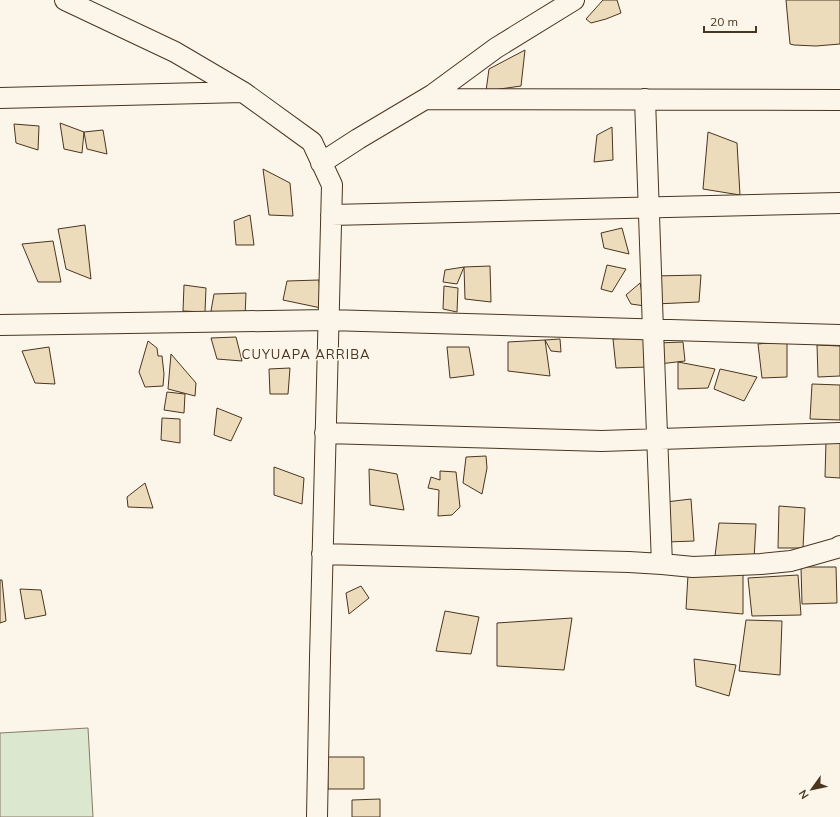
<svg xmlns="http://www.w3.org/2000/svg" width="840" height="817" font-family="Mulish,sans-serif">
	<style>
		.green { fill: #dce7d0; stroke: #887966 }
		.building { fill: #ecdcbc; stroke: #4a3520 }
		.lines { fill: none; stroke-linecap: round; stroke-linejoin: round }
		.minor-casing { stroke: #4a3520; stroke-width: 22 }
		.minor { stroke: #fbf6e9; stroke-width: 20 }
		.labels { text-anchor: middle; stroke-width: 3; stroke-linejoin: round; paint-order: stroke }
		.quarter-label { font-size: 13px; letter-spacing: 1px; fill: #4a3520; stroke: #fbf6e9 }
	</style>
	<rect width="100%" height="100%" fill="#fbf6e9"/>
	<!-- green -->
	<path class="green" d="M88 728 93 817H0V733Z"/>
	<!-- building -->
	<path class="building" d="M603 0H617L621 13 606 19 591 23 586 19Z
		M786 0H840V44L816 46 794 45 790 44Z
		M525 50 521 86 486 91 489 69Z
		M60 123 84 132 82 153 64 149Z
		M14 124 39 126 38 150 16 143Z
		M612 127 613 160 594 162 597 135Z
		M103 130 107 154 87 149 84 132Z
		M708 132 737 143 740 195 703 189Z
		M263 169 290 183 293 216 269 215Z
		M250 215 254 245H236L234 221Z
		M85 225 91 279 66 269 58 229Z
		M622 228 629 254 604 248 601 233Z
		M53 241 61 282H38L22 244Z
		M607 265 626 269 612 292 601 289Z
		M490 266 491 302 465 299 464 267Z
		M464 267 457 284 443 282 445 270Z
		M701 275 699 302 655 304 654 276Z
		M319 280 321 308 283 300 287 281Z
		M640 283 645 306 631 304 626 295Z
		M184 285 206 288 205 312 183 311Z
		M444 286 458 288 457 312 443 309Z
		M246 293 245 317 211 311 214 294Z
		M236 337 242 361 217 359 211 338Z
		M647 337 649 367 616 368 613 339Z
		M560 339 561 352 551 351 545 340Z
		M545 340 550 376 508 371V342Z
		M148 341 157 348 158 356H162L164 374 163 386 145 387 139 372Z
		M787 341V377L762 378 758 344Z
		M683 342 685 361 659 364 657 343Z
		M817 345 840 346V376L818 377Z
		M49 347 55 384 35 383 22 351Z
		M447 347H469L474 375 450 378Z
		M171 354 196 383 195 396 168 389Z
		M678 362 715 369 708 388 678 389Z
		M290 368 288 394H270L269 369Z
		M720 369 757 377 744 401 714 389Z
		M812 384 840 385V420L810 419Z
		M167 392 185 394 184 413 164 410Z
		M217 408 242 418 231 441 214 435Z
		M162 418 180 419V443L161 440Z
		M826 441H840V478L825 477Z
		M486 456 487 468 482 494 463 483 466 457Z
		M274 467 304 478 302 504 274 495Z
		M369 469 397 474 404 510 370 505Z
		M440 471 456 472 460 507 452 515 438 516 439 490 428 488 431 477 440 480Z
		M145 483 153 508 128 507 127 497Z
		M691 499 694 541 667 542 666 502Z
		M779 506 805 508 803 548H778Z
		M719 523 756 524 754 559 715 556Z
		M801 567H836L837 603 802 604Z
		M743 572V614L686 609 688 575Z
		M798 575 801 615 752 616 748 578Z
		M0 580H2L6 621 0 623Z
		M361 586 369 598 349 614 346 593Z
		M20 589 41 590 46 615 25 619Z
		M445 611 479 617 471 654 436 651Z
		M572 618 564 670 497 666V623Z
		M746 620 782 621 780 675 739 671Z
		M694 659 736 665 729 696 696 686Z
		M327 757H364V789H328Z
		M380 799V817H352V800Z"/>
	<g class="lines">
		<!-- minor casing -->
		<g class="minor-casing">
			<path id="minor" d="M65 0 175 52 243 92 312 142 332 185 320 658 317 817
				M0 98 243 92
				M426 99 840 100
				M321 163 358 139 432 95 496 48 574 0
				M331 215 840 203
				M0 325 328 320 840 335
				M325 433 602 441 840 433
				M322 554 629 562 662 564 653 330 645 99
				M662 564 693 567 761 564 791 561 837 548 840 546"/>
		</g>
		<!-- minor -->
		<use href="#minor" class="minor"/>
	</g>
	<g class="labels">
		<!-- quarter labels -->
		<g class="quarter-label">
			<text x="306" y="359">CUYUAPA ARRIBA</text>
		</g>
	</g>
	<!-- north arrow -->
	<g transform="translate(812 789) rotate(237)" stroke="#fbf6e9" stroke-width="3" paint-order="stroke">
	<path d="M0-3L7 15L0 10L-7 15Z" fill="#4a3520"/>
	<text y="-6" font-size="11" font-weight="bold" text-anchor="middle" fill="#4a3520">N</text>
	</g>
	<!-- scale -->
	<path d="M704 26v6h52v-6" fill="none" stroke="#4a3520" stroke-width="2"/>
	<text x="710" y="26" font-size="12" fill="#4a3520" stroke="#fbf6e9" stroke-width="3" paint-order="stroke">20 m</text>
</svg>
